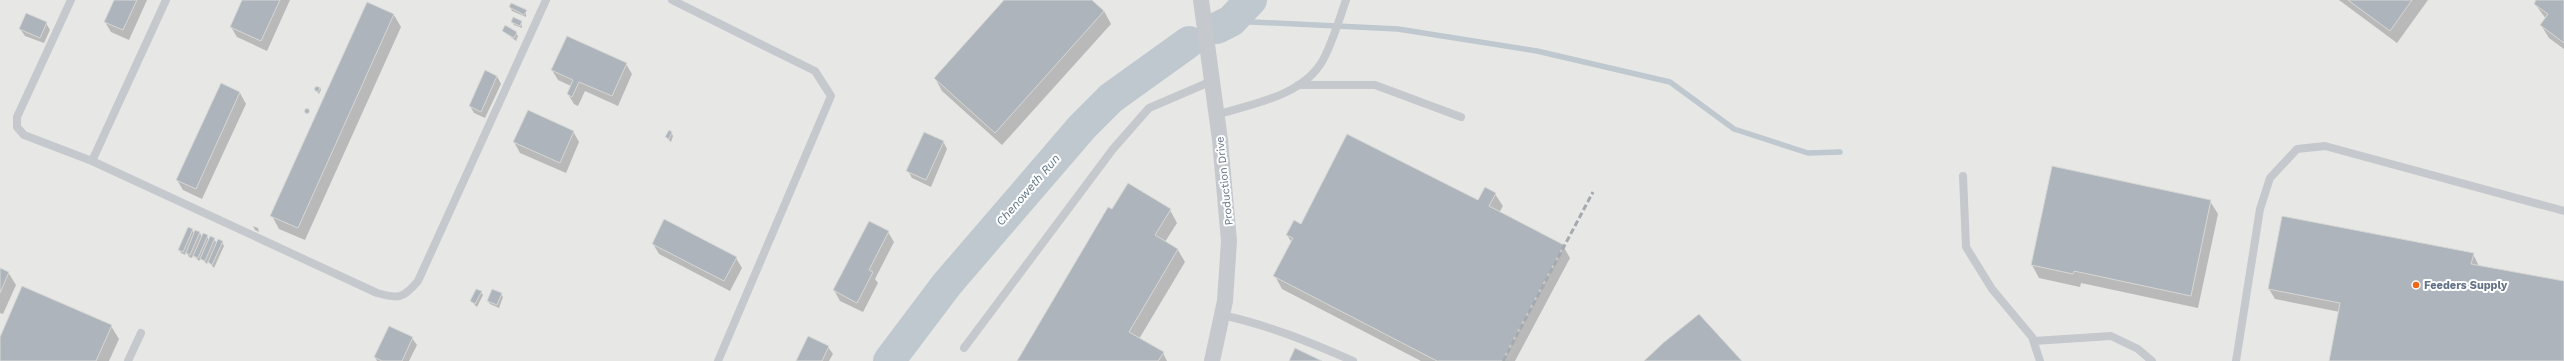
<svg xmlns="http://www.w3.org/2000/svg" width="2564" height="361" font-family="'Work Sans',sans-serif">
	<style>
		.built { fill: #e7e8e6 }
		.shadow { fill: #0003 }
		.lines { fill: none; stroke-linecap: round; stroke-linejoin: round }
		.stream { stroke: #bec8ce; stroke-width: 5.5 }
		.river { stroke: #bec8ce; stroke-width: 32 }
		.building { fill: #adb4bb; stroke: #d7d8d5 }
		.service { stroke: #c5c8cc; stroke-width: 8 }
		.minor { stroke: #c5c8cc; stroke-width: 16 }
		.rail { stroke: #a5aab1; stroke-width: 3; stroke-dasharray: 6 3; stroke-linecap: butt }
		.poi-dot { fill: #ef681a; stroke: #fff; stroke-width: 1.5 }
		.labels { text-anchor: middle; stroke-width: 4; stroke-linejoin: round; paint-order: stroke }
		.street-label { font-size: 11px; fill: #637286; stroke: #fff }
		.poi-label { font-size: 11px; font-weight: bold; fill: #637286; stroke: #fff; text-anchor: start }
		.water-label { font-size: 12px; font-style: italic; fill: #5f7483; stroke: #fff }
	</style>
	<rect width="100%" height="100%" fill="#f6f6f2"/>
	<!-- built -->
	<path class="built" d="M0 0H2564V361H0Z"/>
	<!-- shadow -->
	<path class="shadow" d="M115 0H147L129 40 111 32 105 22Z
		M243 0H290L267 51 237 37 231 27Z
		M1006 0H1091L1104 11 1111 24 1002 145 942 91 935 78Z
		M2339 0H2428L2397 43Z
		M2535 0H2564V49L2549 38 2541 25 2546 19 2535 4Z
		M368 3 394 15 401 27 305 240 279 229 272 216Z
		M510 7 526 11V17L512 11Z
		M512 22H521L522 28 514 25Z
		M46 23 50 30 44 43 25 36 20 29Z
		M503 31 516 33 518 36 516 41Z
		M626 64 632 74 618 106 585 91 578 106 574 104 568 94 571 86 558 80 552 70Z
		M497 76 501 84 485 118 474 113 470 106Z
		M221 84 240 93 246 104 202 199 183 190 177 180Z
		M320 87 321 90 319 94 315 89Z
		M573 131 579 142 566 173 520 153 514 142Z
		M671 132 673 136 671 142 666 137Z
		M943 141 947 149 931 187 912 178 908 171Z
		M2053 167 2210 201 2218 214 2198 308 2081 283 2080 287 2039 278 2032 265Z
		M1495 194 1503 206 1499 213 1563 246 1570 258 1515 361H1421L1282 289 1275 276 1292 243 1287 235 1301 225 1478 202Z
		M1170 210 1177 223 1165 242 1178 250 1185 262 1139 339 1163 353 1167 361H1018L1113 211Z
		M253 226 258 228 259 232 255 230Z
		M192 230 195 234 196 231 200 233 202 237 207 236 209 241 214 239 217 244 222 242 224 246 214 268 208 261 207 264 201 258 199 261 193 255 192 258 189 257 186 252 185 255 181 253 179 250Z
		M888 232 894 242 875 279 878 283 863 312 840 301 834 290Z
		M653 244 736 258 742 268 730 291 659 254Z
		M2473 254 2479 266 2564 282V361H2330L2340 312 2275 299 2269 289Z
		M0 269 8 272 16 285 3 314 0 313Z
		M481 292 483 295 477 307 471 301Z
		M501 294 503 297 499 308 490 304 488 301Z
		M111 326 119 339 109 361H0V340Z
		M412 338 417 345 409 361H377L375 357Z
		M828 347 833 354 829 361H797Z"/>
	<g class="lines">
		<!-- stream -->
		<path class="stream" d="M1231 21 1398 29 1537 51 1670 82 1734 129 1808 153 1840 152"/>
		<!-- river -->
		<path class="river" d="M1217 28 1231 21 1251 0
			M889 361 947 284 1082 127 1111 98 1189 42"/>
	</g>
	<!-- building -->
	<path class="building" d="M114 0H137L123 30 104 22Z
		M242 0H280L261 41 230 27Z
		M1004 0H1092L1104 11 995 133 934 78Z
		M2348 0H2412L2390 31Z
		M2536 0H2564V43L2540 25 2548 14 2534 4Z
		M367 2 394 14 298 228 270 216Z
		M511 3 527 10 524 15 509 7Z
		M26 13 47 22 40 38 19 29Z
		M513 17 522 21 520 26 511 22Z
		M505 25 517 32 514 38 502 31Z
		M567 36 627 63 612 96 579 82 572 97 567 94 573 80 551 70Z
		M485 70 497 76 481 112 469 106Z
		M221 83 240 92 196 189 176 180Z
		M314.5 89a2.5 2.5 0 1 1 5 0a2.5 2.5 0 1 1-5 0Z
		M304.5 111a2.5 2.5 0 1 1 5 0a2.5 2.5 0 1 1-5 0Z
		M528 110 574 131 560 163 513 142Z
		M669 130 672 132 669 139 665 137Z
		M924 132 944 141 926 180 906 171Z
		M1347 134 1478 200 1485 187 1496 193 1489 206 1564 245 1502 361H1437L1273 276 1293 238 1286 235 1294 220 1301 224Z
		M2052 166 2211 200 2191 296 2074 271 2073 274 2031 265Z
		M1128 183 1171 209 1155 235 1178 249 1129 332 1164 352 1158 361H1017L1108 207 1112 209Z
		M2282 216 2474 253 2471 264 2564 281V361H2329L2340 303 2268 289Z
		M664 219 737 257 724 281 652 244Z
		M869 221 889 231 869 270 873 272 857 303 833 290Z
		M188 227 193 229 183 252 178 250Z
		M195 230 200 232 190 255 186 253Z
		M203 233 208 235 198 258 193 256Z
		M210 236 215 238 205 261 200 259Z
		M218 239 223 241 212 265 208 262Z
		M0 268 9 272 0 293Z
		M22 286 112 325 96 361H0V337Z
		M476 289 482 291 475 304 470 301Z
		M492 289 502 293 497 305 487 301Z
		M1699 314 1742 361H1644L1663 343Z
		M389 326 413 337 402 361H382L374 357Z
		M808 336 829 346 822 361H796Z
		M1295 348 1322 361H1289Z"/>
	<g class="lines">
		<!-- service -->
		<path class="service" d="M71 0 17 117V127L24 135 92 161
			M166 0 92 161 377 293C398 299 403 299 418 281L546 0
			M672 0 815 71 831 96 718 361
			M1298 85H1375L1461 117
			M1216 115C1252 104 1303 96 1323 60 1333 41 1339 20 1346 0
			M1963 176 1966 247 1992 289 2032 337 2040 361
			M1222 315C1268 325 1310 342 1353 361
			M2034 341 2111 336 2138 349 2152 361
			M964 348 1113 149 1149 108 1212 81
			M128 361 141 333
			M2236 361 2260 209 2270 178 2297 149 2325 146 2564 211"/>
		<!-- minor -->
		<path class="minor" d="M1201 0 1220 140 1229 241 1225 301 1212 361"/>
		<!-- rail -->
		<path class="rail" d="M1503 361 1593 192"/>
	</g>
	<!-- markers -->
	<circle class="poi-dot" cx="2416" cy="285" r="4"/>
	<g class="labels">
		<!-- street labels -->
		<g class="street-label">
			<text transform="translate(1224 181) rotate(-96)" y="4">Production Drive</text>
		</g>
		<!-- poi labels -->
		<g class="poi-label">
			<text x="2424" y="289">Feeders Supply</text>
		</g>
		<!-- water labels -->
		<g class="water-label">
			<text transform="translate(1028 190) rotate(-49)" y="4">Chenoweth Run</text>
		</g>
	</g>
</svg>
